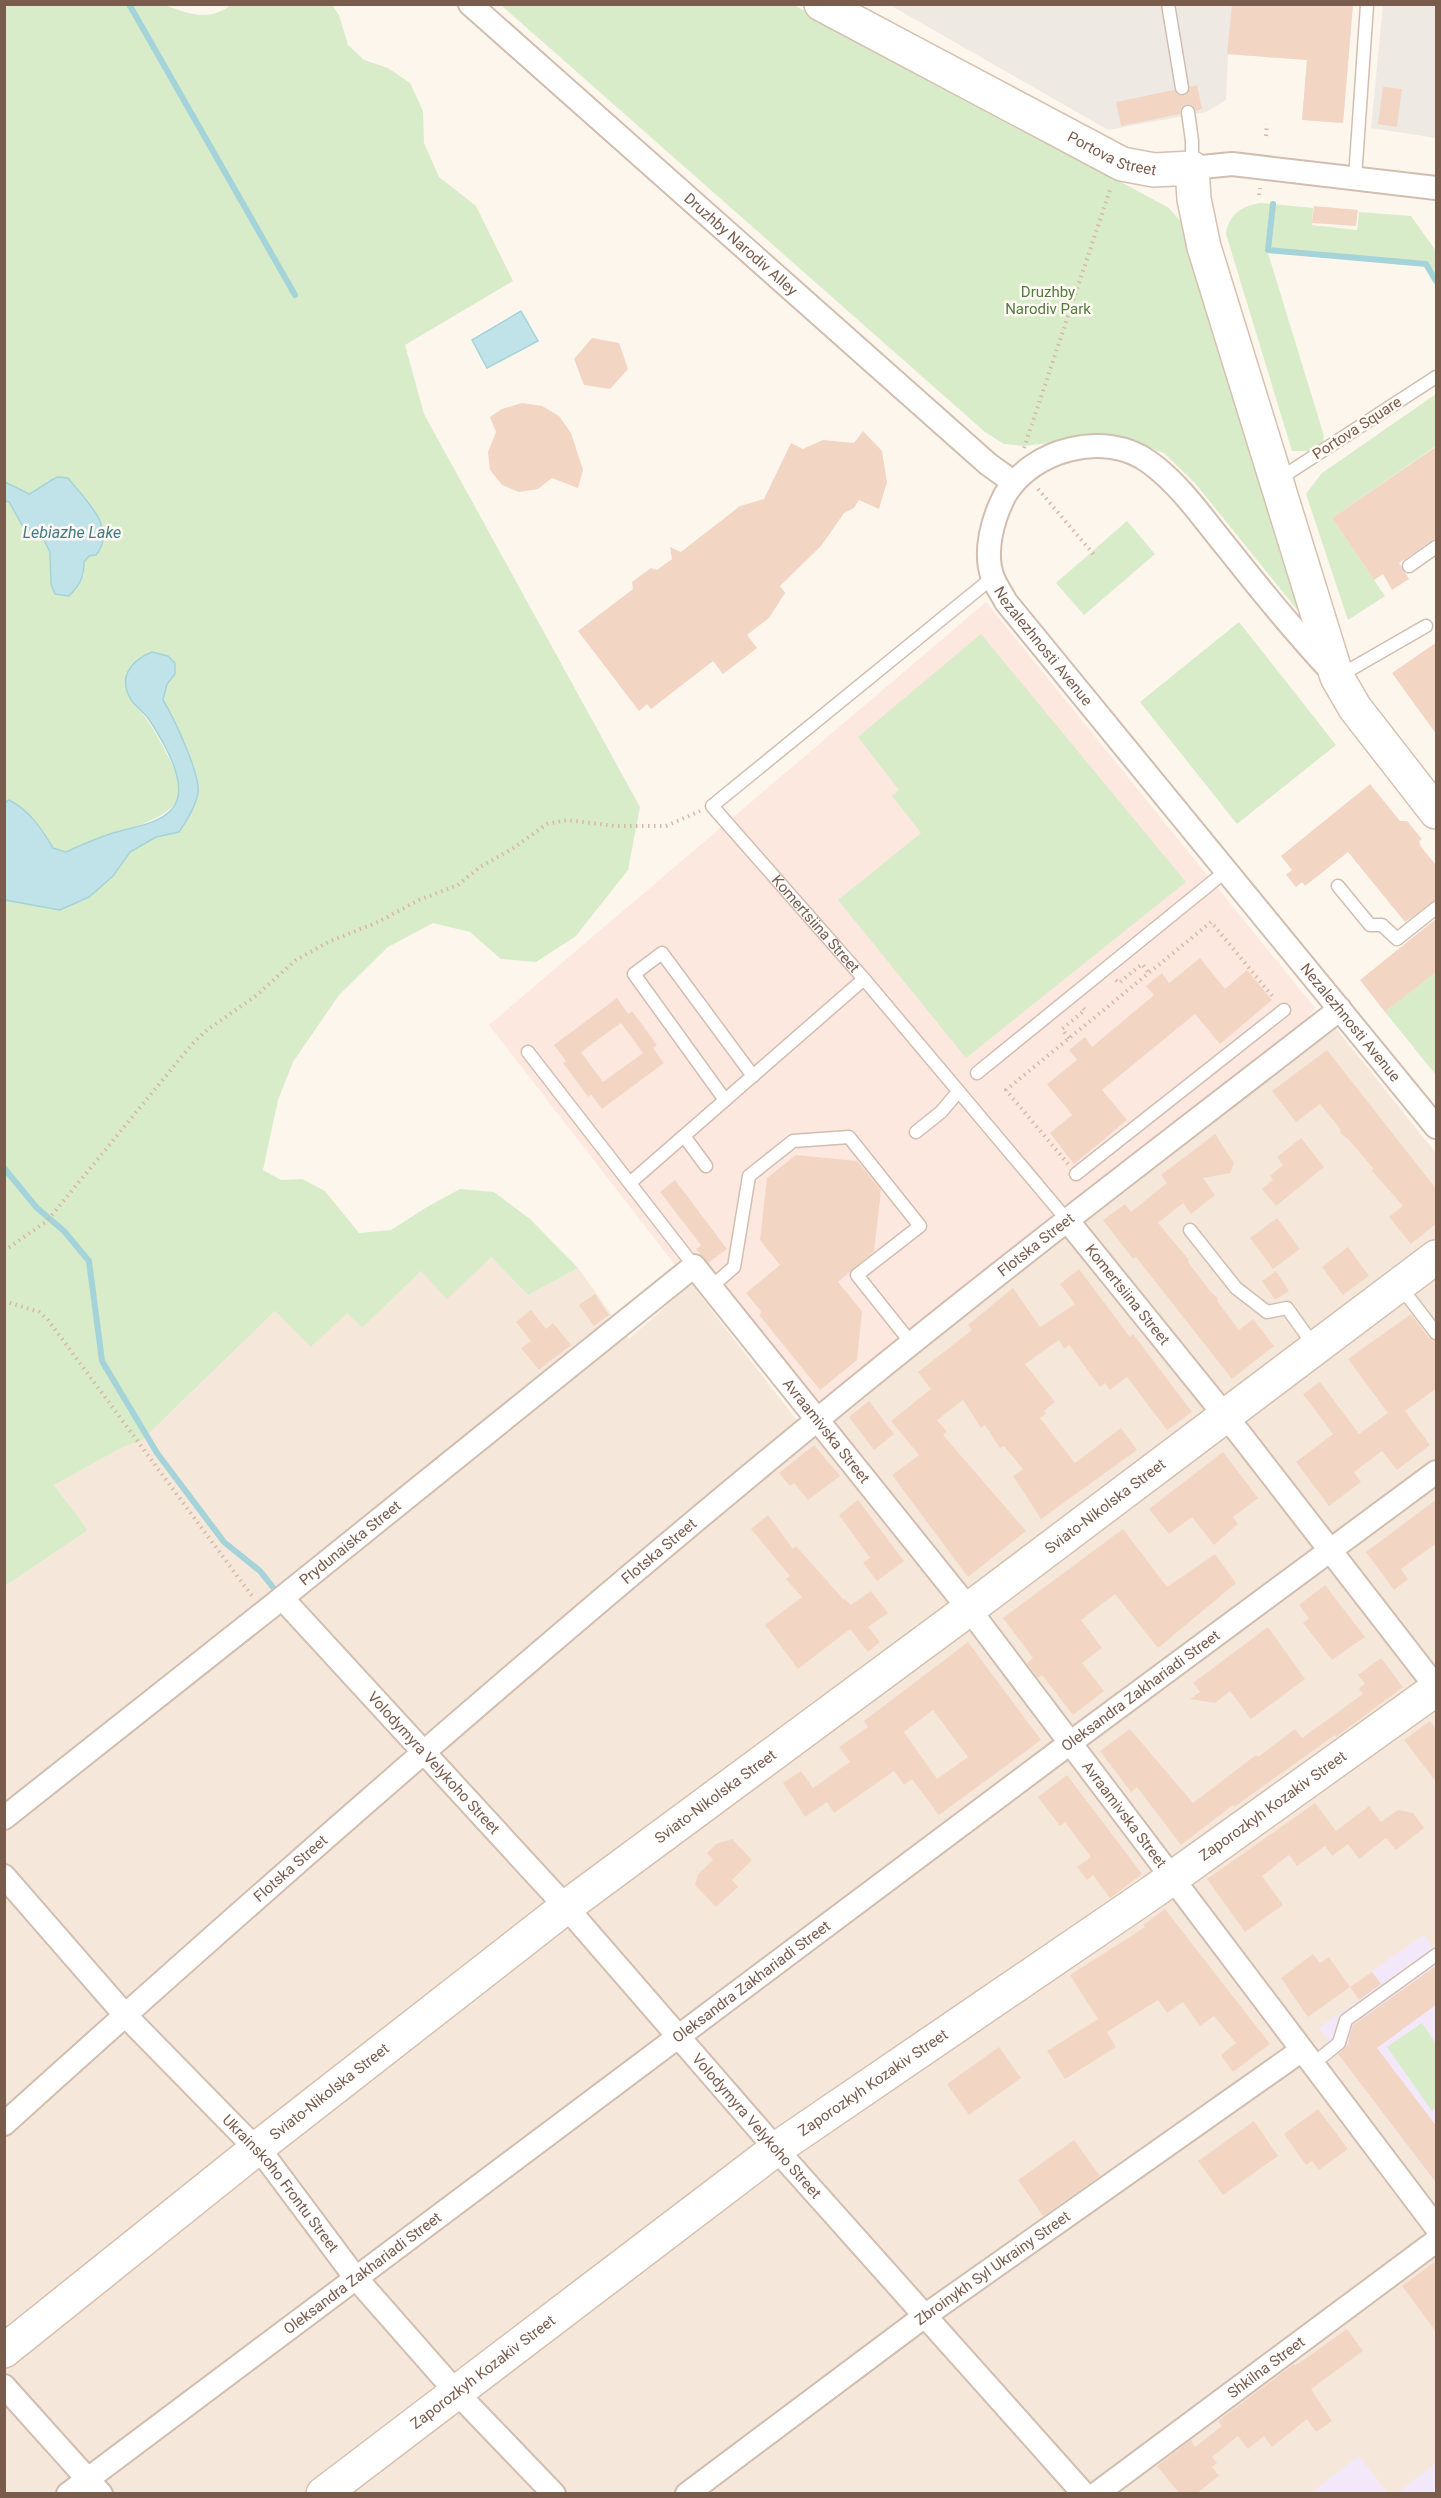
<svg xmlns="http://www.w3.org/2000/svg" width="1441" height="2498" font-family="Roboto,sans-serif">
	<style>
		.residential { fill: #f5e8da }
		.commercial { fill: #fde8e0 }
		.industrial { fill: #efe9e4 }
		.education { fill: #f3e8fa }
		.green { fill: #d8ecc9 }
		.water { fill: #bfe3e8; stroke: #a5d3da; stroke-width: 1.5 }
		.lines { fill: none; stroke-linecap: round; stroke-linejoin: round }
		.stream { stroke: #a5d3da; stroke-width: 6 }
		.building { fill: #f3d5c3; fill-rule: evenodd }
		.lane-casing { stroke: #d1beb0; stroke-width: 15 }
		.street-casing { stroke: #d1beb0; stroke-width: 26 }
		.secondary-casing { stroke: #d6c0b0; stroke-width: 36 }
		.path { stroke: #d9b8a5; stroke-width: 4; stroke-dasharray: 1.5 4.5; stroke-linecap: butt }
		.lane { stroke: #fff; stroke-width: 12 }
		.street { stroke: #fff; stroke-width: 22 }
		.secondary { stroke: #fff; stroke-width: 33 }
		.labels { text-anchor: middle; stroke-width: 5; stroke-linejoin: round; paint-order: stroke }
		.street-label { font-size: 15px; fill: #7a5c4d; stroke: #fffaf3 }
		.park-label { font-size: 15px; fill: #537a41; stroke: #fffaf3 }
		.water-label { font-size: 16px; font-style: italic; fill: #437c86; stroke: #fffaf3 }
	</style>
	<rect width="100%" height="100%" fill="#fdf6ec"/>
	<!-- residential -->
	<path class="residential" d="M1334 1026 1436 1153V2493L5 2494V1586L88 1530 54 1485 123 1447 141 1441 275 1311 311 1347 347 1312 362 1328 421 1271 491 1257 528 1295 578 1268 629 1339 691 1284 810 1437 1063 1229Z"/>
	<!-- commercial -->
	<path class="commercial" d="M986 602 1315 1008 1306 1020 826 1402 812 1400 698 1252 675 1265 489 1025Z"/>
	<!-- industrial -->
	<path class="industrial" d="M890 5H1353L1343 123 1302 120 1307 60 1228 54 1226 100 1206 112 1108 130Z
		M1383 5H1436V138L1371 128Z"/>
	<!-- education -->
	<path class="education" d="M1424 1935 1432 1947 1436 1945V2184L1319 2028 1381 1984 1372 1971Z
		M1359 2456 1388 2493H1311Z
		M1436 2463V2493H1397Z"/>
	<!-- green -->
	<path class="green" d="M5 5H165C189 14 209 22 231 5H332L339 15 348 45 364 60 388 68 410 83 423 111 424 143 439 177 476 206 513 281 405 345 424 414 640 807 628 870 576 936 536 962 501 959 470 932 433 923 388 947 339 995 293 1062 278 1100 263 1170 281 1180 302 1179 325 1191 359 1233 391 1230 427 1207 460 1189 494 1192 530 1219 578 1268 528 1295 491 1257 447 1299 421 1271 362 1328 347 1313 311 1347 275 1311 141 1441 123 1447 54 1485 88 1530 5 1586V900L60 910 89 897 113 876 130 852 156 837 179 832 190 815 172 714 163 700 167 684 175 674 131 700C148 718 158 737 169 758 175 770 183 783 179 797 172 822 91 840 66 852L53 848C42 829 29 810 10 800L5 803V501H9L22 525 43 538 50 552 51 584 84 575V562L89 556 48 480 40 489 29 494 5 482Z
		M501 5H794L1169 208 1189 231 1303 617 1195 483 1164 453 1124 438 1094 437 1025 446 1004 444 985 432Z
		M1261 203 1313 208 1312 225 1357 230 1359 212 1411 216 1436 251V284L1424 266 1268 253 1324 436 1322 445 1312 451H1292L1226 234C1228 215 1243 205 1261 203Z
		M1436 394V446L1332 518 1385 596 1348 620 1306 494 1322 473Z
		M1127 521 1155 554 1084 615 1056 583Z
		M1239 622 1336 745 1237 824 1140 702Z
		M981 634 1186 882 966 1058 838 900 921 833 892 796 899 790 858 737Z
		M1436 971V1075L1385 1012Z
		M1422 2023 1436 2044V2108L1432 2111 1387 2047Z"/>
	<!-- water -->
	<path class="water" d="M521 311 538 341 487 368 472 340Z
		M58 477 68 478C85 500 118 528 96 555L89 556 84 562C84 577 80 585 69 596L55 594 51 584 50 552 43 538 22 525 9 502 5 501V482L29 494C40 489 47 481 58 477Z
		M152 652 168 656 175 663V674L167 684 163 700C173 716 201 775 198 793 195 808 187 820 179 832L156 837 130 852 113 876 89 897 60 910 5 900 4 803 9 800C29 810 42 829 53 848L66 852C81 845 97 838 113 833 131 827 158 825 172 809 192 787 162 739 148 718 143 712 137 707 132 701 117 678 130 661 152 652Z"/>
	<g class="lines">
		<!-- stream -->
		<path class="stream" d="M129 4 295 295
			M1273 204 1268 250 1426 264 1436 281
			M4 1168 37 1208 64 1231 89 1261 102 1361 157 1453 224 1542 260 1571 280 1596"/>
	</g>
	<!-- building -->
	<path class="building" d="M1232 4H1353L1343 123 1302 120 1307 60 1227 54Z
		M1197 85 1202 109 1196 111 1192 105 1186 104 1181 108 1180 114 1121 126 1116 102 1174 90 1179 95 1184 96 1190 87Z
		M1383 87 1402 89 1397 127 1378 124Z
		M1314 206 1358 210 1356 226 1312 223Z
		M592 338 619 343 628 369 610 389 584 385 574 359Z
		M522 403 542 406 559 416 571 433 583 470 578 488 552 478 538 489 519 492 502 485 490 470 488 452 496 432 490 417 502 409Z
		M863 431 882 451 887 482 879 509 859 500 854 508 844 513 821 546 780 586 785 593 769 618 747 635 757 648 723 674 713 661 651 709 647 704 639 711 578 631 633 589 632 582 651 568 657 570 672 559 670 547 681 552 740 506 764 499 791 443 803 449 823 440 854 443Z
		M1437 446V537L1399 563 1409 579 1392 590 1383 574 1374 580 1332 518Z
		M1437 642V735L1392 673Z
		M1370 784 1400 821H1407L1422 839 1419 841 1421 847 1437 866V900L1405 922 1348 852 1305 886 1302 882 1296 887 1286 875 1292 870 1281 856Z
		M1437 918V971L1385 1012 1360 980Z
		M1200 958 1225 989 1247 970 1272 1000 1220 1044 1195 1014 1102 1090 1127 1120 1074 1164 1050 1133 1072 1115 1047 1084 1077 1060 1069 1050 1085 1037 1092 1047 1154 995 1146 986 1162 973 1169 983Z
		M617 998 628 1014 632 1011 657 1045 653 1048 664 1063 602 1109 591 1094 588 1097 563 1063 566 1061 554 1045ZM621 1023 643 1053 603 1082 581 1052Z
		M1327 1050 1437 1190V1223L1411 1244 1389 1217 1403 1206 1372 1171 1373 1168 1349 1140 1340 1133 1341 1130 1320 1104 1296 1122 1272 1091Z
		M1215 1134 1234 1163 1230 1173 1203 1178 1215 1195 1191 1214 1183 1203 1158 1223 1189 1260 1188 1262 1210 1291 1218 1298 1217 1301 1239 1330 1253 1319 1274 1346 1232 1379 1136 1257 1133 1259 1103 1220 1125 1204 1131 1212 1167 1183 1161 1175Z
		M1301 1138 1324 1167 1276 1206 1262 1189 1273 1180 1270 1176 1283 1165 1277 1157Z
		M796 1155 857 1161 881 1190 874 1251 838 1282 862 1311 857 1360 820 1390 760 1316 761 1311 746 1293 780 1265 760 1240 767 1178Z
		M675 1180 727 1249 708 1263 696 1249 701 1245 660 1192Z
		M1277 1218 1300 1249 1273 1269 1250 1238Z
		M1348 1247 1369 1276 1343 1295 1322 1267Z
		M1079 1269 1130 1337 1133 1334 1192 1412 1167 1430 1127 1377 1110 1390 1105 1383 1100 1387 1069 1345 1064 1349 1059 1340 1025 1364 1055 1402 1044 1411 1046 1414 1040 1418 1075 1463 1121 1428 1137 1450 1041 1519 1013 1476 1023 1469 1004 1446 1000 1448 985 1425 981 1428 963 1400 937 1420 947 1432 943 1435 1026 1531 968 1577 892 1475 919 1455 891 1421 931 1389 918 1372 972 1330 968 1325 1013 1288 1040 1327 1075 1304 1060 1284Z
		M1276 1271 1289 1291 1275 1300 1262 1281Z
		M595 1294 609 1315 594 1326 579 1305Z
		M531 1310 546 1329 553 1323 571 1345 539 1370 521 1348 531 1341 516 1322Z
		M1411 1314 1429 1338 1437 1341V1388L1405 1411 1430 1445 1397 1470 1382 1451 1354 1472 1361 1482 1329 1506 1296 1462 1333 1434 1303 1394 1320 1382 1359 1434 1388 1413 1348 1359Z
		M869 1401 894 1434 874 1450 849 1417Z
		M814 1445 840 1476 808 1500 794 1483 790 1486 779 1473Z
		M1223 1452 1258 1498 1233 1517 1238 1524 1214 1545 1192 1517 1169 1534 1149 1509Z
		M1437 1499V1543L1401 1569 1408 1579 1394 1590 1366 1552Z
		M858 1500 904 1561 877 1581 863 1563 870 1558 839 1515Z
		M768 1515 793 1549 796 1546 844 1600 845 1599 851 1605 871 1591 888 1613 868 1627 880 1642 868 1652 850 1629 798 1669 765 1625 802 1597 786 1579 790 1576 751 1529Z
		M1123 1529 1167 1587 1215 1554 1236 1583 1158 1648 1115 1594 1081 1620 1102 1648 1082 1663 1104 1691 1073 1715 1042 1675 1038 1678 1027 1663 1033 1658 1003 1618Z
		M1325 1585 1365 1637 1332 1660 1303 1623 1309 1618 1299 1605Z
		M1268 1627 1305 1679 1251 1719 1230 1691 1215 1703 1190 1699 1200 1692 1193 1683Z
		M968 1642 1041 1740 939 1815 912 1779 904 1785 894 1771 834 1813 827 1802 805 1817 783 1783 801 1771 813 1788 850 1762 839 1747 868 1727 864 1721ZM933 1710 968 1757 937 1779 904 1732Z
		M1381 1658 1403 1687 1336 1737 1335 1735 1234 1807 1233 1805 1181 1845 1137 1787 1131 1792 1100 1751 1130 1729 1193 1803 1256 1755 1258 1757 1295 1729 1302 1738 1363 1694 1359 1689 1365 1684 1358 1675Z
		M1430 1721 1437 1730V1783L1404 1740Z
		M1067 1775 1142 1874 1110 1898 1093 1875 1087 1880 1077 1867 1091 1857 1065 1822 1060 1826 1038 1797Z
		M1315 1803 1336 1831 1369 1806 1381 1822 1398 1810 1413 1813 1424 1828 1396 1850 1386 1838 1359 1859 1348 1844 1332 1856 1325 1846 1297 1866 1289 1855 1262 1876 1283 1905 1245 1932 1207 1879Z
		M732 1839 752 1860 732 1880 738 1887 716 1907 695 1885 698 1874 713 1860 707 1853 716 1844Z
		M1165 1909 1270 2044 1233 2072 1221 2055 1236 2043 1214 2016 1200 2026 1183 2002 1167 2013 1158 2000 1107 2032 1116 2047 1065 2079 1047 2051 1098 2019 1070 1975 1145 1927 1143 1925Z
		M1313 1954 1320 1963 1329 1957 1350 1987 1308 2017 1281 1978Z
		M1437 1965V2004L1377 2048 1437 2127V2184L1338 2054 1347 2046 1353 2025Z
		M1399 1971 1359 2000 1350 1987 1372 1972 1381 1984Z
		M999 2047 1021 2078 969 2115 947 2084Z
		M1318 2109 1348 2149 1319 2170 1312 2161 1306 2165 1284 2134Z
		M1254 2121 1278 2156 1223 2195 1198 2161Z
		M1074 2140 1100 2176 1043 2216 1018 2180Z
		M1437 2260V2333L1402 2286Z
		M1347 2329 1363 2351 1311 2389 1332 2421 1316 2432 1307 2419 1272 2447 1264 2436 1248 2449 1238 2436 1212 2457 1217 2463 1212 2467 1219 2476 1197 2493H1179L1157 2466 1191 2440 1195 2447 1222 2426 1218 2421 1294 2364 1295 2366Z"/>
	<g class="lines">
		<!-- lane casing -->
		<g class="lane-casing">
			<g id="lane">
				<path d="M1168 4 1182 88"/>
				<path d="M1188 112 1192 141V167"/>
				<path d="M1355 178 1367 5"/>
				<path d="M1279 479 1436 377"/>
				<path d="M1409 566 1436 547"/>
				<path id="s1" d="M992 578 712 806 864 979 1067 1220"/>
				<path d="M1339 676 1426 626"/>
				<path d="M1338 886 1370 925H1382L1397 939 1436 908"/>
				<path d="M528 1052 694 1266"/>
				<path d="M977 1073 1226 871"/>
				<path d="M725 1100 634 974 662 953 753 1076"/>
				<path d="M916 1132 941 1112 958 1092"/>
				<path d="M684 1136 706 1166"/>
				<path d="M1076 1174 1284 1010"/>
				<path d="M631 1182 864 979"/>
				<path d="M1190 1230 1236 1288 1267 1312 1287 1308 1315 1347"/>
				<path d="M1400 1286 1436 1333"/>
				<path d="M711 1287 734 1267 749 1176 793 1141 849 1137 920 1226 857 1275 912 1344"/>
				<path d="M1313 2064 1339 2043 1346 2020 1436 1955"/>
			</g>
		</g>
		<!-- street casing -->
		<g class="street-casing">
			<g id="street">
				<path id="s2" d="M470 4 988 464 1013 482"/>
				<path d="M1192 168 1232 164 1436 188"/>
				<path id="s3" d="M1332 672C1296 633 1262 592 1229 550 1204 520 1181 485 1149 462 1105 430 1032 449 1005 495 993 518 983 552 993 578 996 586 1002 594 1006 602L1436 1127"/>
				<path id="s4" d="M1067 1220 1240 1434 1436 1687"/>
				<path id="s5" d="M282 1598 566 1907 776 2149 1084 2494"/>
				<path id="s6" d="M4 1818 282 1598 694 1266 969 1609 1436 2227"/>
				<path id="s7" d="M4 1876 125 2015 269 2162 355 2277 457 2393 554 2494"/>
				<path id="s8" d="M4 2124C270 1884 540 1647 817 1420 988 1279 1165 1145 1340 1009"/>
				<path d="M4 2386 101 2494"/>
				<path id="s9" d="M68 2494 1070 1743 1436 1472"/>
				<path id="s10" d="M687 2494 926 2315 1302 2050"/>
				<path id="s11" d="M1096 2494 1436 2241"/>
			</g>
		</g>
		<!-- secondary casing -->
		<g class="secondary-casing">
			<g id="secondary">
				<path id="s12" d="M821 4 1122 164 1154 170 1192 168 1194 199 1204 247 1337 677 1355 708 1436 812"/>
				<path id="s13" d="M4 2351 256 2149 566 1907 969 1609 1436 1257"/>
				<path id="s14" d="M323 2494 776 2149 1154 1891 1436 1689"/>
			</g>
		</g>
		<!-- path -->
		<path class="path" d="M1266 136 1267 124
			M1259 195 1260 188
			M1024 448 1111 187
			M1038 489 1096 557
			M1116 980 1119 983 1142 964 1149 973
			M1069 1038 1062 1029 1085 1010 1081 1006
			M1068 1164 1006 1090 1211 922 1274 998
			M4 1251 47 1221 192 1044 207 1030 257 995 296 960 328 942 376 923 419 900 458 885 480 867 512 849 547 824 567 820 615 826H666L700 811
			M4 1301 39 1312 48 1320 252 1596"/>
		<!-- lane -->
		<use href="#lane" class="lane"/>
		<!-- street -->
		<use href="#street" class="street"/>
		<!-- secondary -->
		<use href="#secondary" class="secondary"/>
	</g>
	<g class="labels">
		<!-- street labels -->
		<g class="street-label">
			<text dy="5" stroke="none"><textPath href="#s12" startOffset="328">Portova Street</textPath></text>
			<text dy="5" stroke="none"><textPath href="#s2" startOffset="362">Druzhby Narodiv Alley</textPath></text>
			<text transform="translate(1357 428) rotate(-33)" y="5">Portova Square</text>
			<text dy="5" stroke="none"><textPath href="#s3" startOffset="614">Nezalezhnosti Avenue</textPath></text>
			<text dy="5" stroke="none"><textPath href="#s1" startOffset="518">Komertsiina Street</textPath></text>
			<text dy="5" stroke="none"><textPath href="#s3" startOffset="1100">Nezalezhnosti Avenue</textPath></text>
			<text dy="5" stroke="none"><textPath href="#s8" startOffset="1356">Flotska Street</textPath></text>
			<text dy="5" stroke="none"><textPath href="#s4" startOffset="96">Komertsiina Street</textPath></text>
			<text dy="5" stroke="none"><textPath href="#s6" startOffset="1095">Avraamivska Street</textPath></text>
			<text dy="5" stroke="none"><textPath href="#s13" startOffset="1388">Sviato-Nikolska Street</textPath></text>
			<text dy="5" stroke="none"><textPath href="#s6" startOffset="442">Prydunaiska Street</textPath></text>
			<text dy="5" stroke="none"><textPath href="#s8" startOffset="870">Flotska Street</textPath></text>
			<text dy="5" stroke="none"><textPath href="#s9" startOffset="1340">Oleksandra Zakhariadi Street</textPath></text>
			<text dy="5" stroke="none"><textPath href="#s5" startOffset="224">Volodymyra Velykoho Street</textPath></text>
			<text dy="5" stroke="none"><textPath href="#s13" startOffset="902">Sviato-Nikolska Street</textPath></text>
			<text dy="5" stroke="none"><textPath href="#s14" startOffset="1173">Zaporozkyh Kozakiv Street</textPath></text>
			<text dy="5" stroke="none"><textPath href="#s6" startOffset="1581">Avraamivska Street</textPath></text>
			<text dy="5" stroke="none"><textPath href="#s8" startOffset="384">Flotska Street</textPath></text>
			<text dy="5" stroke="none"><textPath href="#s9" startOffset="854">Oleksandra Zakhariadi Street</textPath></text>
			<text dy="5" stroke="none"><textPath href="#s14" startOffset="687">Zaporozkyh Kozakiv Street</textPath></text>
			<text dy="5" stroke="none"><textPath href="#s13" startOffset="416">Sviato-Nikolska Street</textPath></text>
			<text dy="5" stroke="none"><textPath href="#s5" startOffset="710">Volodymyra Velykoho Street</textPath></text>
			<text dy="5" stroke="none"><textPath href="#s7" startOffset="414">Ukrainskoho Frontu Street</textPath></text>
			<text dy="5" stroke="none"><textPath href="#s10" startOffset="380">Zbroinykh Syl Ukrainy Street</textPath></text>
			<text dy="5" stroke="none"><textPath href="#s9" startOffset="368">Oleksandra Zakhariadi Street</textPath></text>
			<text dy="5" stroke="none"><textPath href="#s11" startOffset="212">Shkilna Street</textPath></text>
			<text dy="5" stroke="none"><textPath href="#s14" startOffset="201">Zaporozkyh Kozakiv Street</textPath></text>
		</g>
		<!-- park labels -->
		<g class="park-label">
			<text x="1048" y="297">Druzhby<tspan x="1048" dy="17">Narodiv Park</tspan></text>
		</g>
		<!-- water labels -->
		<g class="water-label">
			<text x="72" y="538">Lebiazhe Lake</text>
		</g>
	</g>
	<!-- border -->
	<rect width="1441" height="2498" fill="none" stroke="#7a5c4d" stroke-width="12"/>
</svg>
